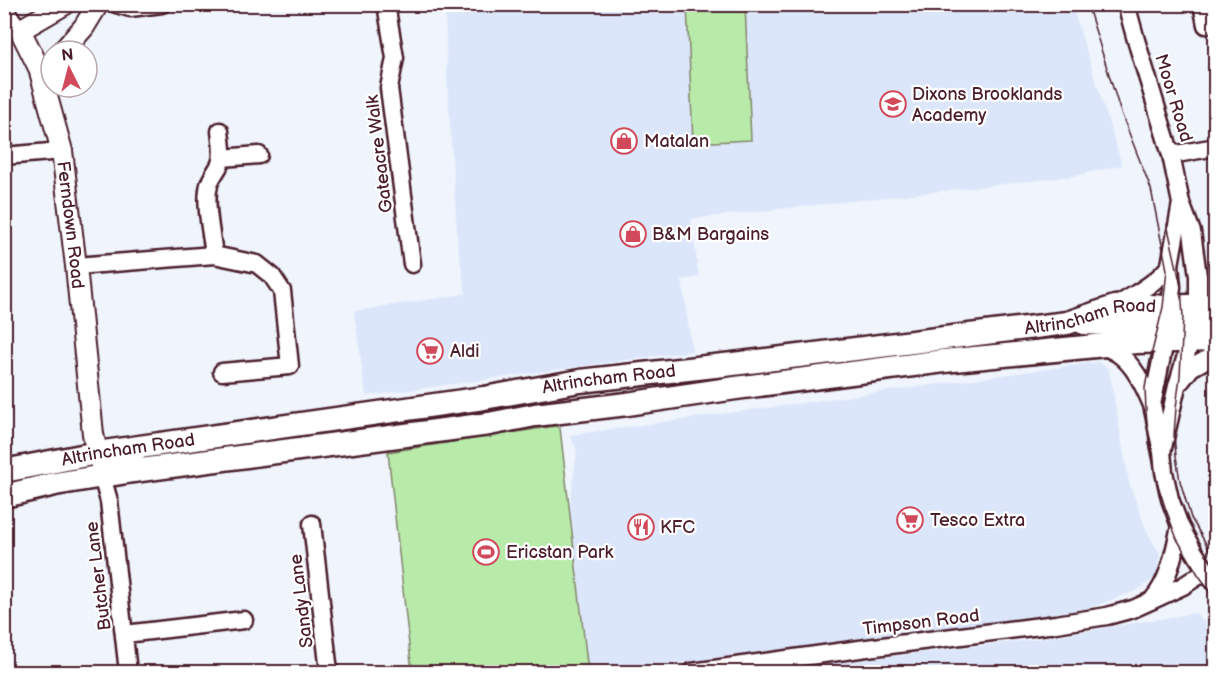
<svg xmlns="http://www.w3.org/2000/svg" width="1220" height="677" font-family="'Balsamiq Sans',sans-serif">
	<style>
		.built { fill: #dce6fa }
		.green { fill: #b8eaaa; stroke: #81846a; stroke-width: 1.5 }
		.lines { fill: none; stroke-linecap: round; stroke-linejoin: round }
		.minor-casing { stroke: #4a1f2b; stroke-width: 21 }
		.major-casing { stroke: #4a1f2b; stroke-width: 24 }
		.highway-casing { stroke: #4a1f2b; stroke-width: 27 }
		.minor { stroke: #fff; stroke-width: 16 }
		.major { stroke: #fff; stroke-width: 20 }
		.highway { stroke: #fff; stroke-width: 22 }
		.tram { stroke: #4a1f2b; stroke-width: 1.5 }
		.labels { text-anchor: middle; stroke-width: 4.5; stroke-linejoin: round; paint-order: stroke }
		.poi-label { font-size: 18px; fill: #4a1f2b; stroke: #fff; text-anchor: start }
		.street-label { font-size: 18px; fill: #4a1f2b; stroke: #fff }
	</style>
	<rect width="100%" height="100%" fill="#eff4fd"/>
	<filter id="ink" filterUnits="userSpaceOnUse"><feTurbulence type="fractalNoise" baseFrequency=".0167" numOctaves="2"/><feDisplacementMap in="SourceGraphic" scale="12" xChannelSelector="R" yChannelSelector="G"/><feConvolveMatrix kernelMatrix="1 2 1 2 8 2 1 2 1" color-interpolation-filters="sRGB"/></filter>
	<g filter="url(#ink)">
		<!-- built -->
		<path class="built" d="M445 5H1072L1122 165 1073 176 691 219 699 277 682 280 692 351 366 396 354 311 466 294 458 247 447 78Z
			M1098 362 1109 369 1129 483 1148 534 1160 554 1156 577 1136 591 1089 608 998 622 611 672H588L569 511 577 451 570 435Z
			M1196 613 1215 635V672H761L1030 640Z"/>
		<!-- green -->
		<path class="green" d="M687 5H745L751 140 693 143Z
			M556 426 560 428 588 672H412L388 452Z"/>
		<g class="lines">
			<!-- minor casing -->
			<g class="minor-casing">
				<path id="minor" d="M116 4 130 8 162 4
					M386 4 395 58 389 88 412 264
					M1126 4 1136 40 1171 155 1181 203 1192 232 1198 276V305L1196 322 1177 386 1162 452
					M1202 4 1206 25
					M4 9 20 30
					M1171 155 1216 147
					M4 156 62 151
					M222 158 259 155
					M1181 203 1170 265 1172 287 1168 327 1152 405 1162 452 1164 472 1170 499 1180 526 1194 552 1216 585
					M214 255C212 236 204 203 209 185 211 177 217 171 220 164 224 154 221 142 220 131
					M76 266 214 255 257 264 272 276 282 291 290 366 222 372
					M1118 305C1136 293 1158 282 1170 265
					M1099 345C1105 347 1112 350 1117 353 1134 364 1144 386 1152 405
					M1181 381 1191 368 1216 354
					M99 466 109 501 128 672
					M312 524 329 672
					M1153 599C1170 579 1174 552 1180 526
					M125 634 244 620
					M692 672 867 648 1056 624 1107 616 1133 609 1153 600 1183 586 1206 571"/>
			</g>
			<!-- major casing -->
			<g class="major-casing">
				<g id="major">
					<path id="s1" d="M65 4 20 30 39 68 62 151 76 266 93 434 97 453 106 464 133 460"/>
					<path d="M63 51 84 27 98 4"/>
				</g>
			</g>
			<!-- highway casing -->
			<g class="highway-casing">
				<g id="highway">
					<path d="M1171 306C1184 321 1196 322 1216 324"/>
					<path d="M1084 323 1109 324 1144 321 1168 327 1182 333 1190 340"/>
					<path id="s2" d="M4 471 97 453 484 398 580 381 733 364 1067 323 1115 307 1139 305 1163 307 1216 305"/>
					<path d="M4 496 55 484 133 471 489 424 535 415 627 404 736 388 944 361 1136 342 1216 340"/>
				</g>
			</g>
			<!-- minor -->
			<use href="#minor" class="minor"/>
			<!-- major -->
			<use href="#major" class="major"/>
			<!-- highway -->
			<use href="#highway" class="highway"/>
			<!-- tram -->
			<path class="tram" d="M1087 4 1120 110 1151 189 1167 270 1163 307 1150 360 1145 388 1146 411 1149 443 1157 482 1165 507 1177 539 1199 576 1216 598
				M1167 224 1181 286 1183 317 1180 376 1176 408 1174 435 1176 456 1180 481 1191 518 1216 561"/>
		</g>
	</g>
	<!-- icons -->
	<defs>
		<g id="school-ring" transform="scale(1.35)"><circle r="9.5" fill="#fff" stroke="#d1495b" stroke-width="1.5"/><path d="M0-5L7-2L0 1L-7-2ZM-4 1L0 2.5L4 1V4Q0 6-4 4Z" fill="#d1495b"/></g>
		<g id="shop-ring" transform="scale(1.35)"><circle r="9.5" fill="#fff" stroke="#d1495b" stroke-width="1.5"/><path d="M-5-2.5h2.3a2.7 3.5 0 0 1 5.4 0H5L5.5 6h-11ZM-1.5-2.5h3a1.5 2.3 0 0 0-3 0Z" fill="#d1495b"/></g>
		<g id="supermarket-ring" transform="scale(1.35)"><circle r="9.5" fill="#fff" stroke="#d1495b" stroke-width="1.5"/><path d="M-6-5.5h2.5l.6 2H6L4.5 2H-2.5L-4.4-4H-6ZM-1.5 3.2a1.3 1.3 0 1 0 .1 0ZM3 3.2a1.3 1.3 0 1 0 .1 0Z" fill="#d1495b"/></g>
		<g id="restaurant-ring" transform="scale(1.35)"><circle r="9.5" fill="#fff" stroke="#d1495b" stroke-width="1.5"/><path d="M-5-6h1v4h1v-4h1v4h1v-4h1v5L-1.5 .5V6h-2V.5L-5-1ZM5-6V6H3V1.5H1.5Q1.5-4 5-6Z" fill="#d1495b"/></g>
		<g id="stadium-ring" transform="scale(1.35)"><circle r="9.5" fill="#fff" stroke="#d1495b" stroke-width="1.5"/><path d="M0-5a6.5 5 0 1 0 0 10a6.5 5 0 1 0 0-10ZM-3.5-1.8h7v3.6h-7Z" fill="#d1495b"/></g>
	</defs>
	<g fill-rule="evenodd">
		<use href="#school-ring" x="893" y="104"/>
		<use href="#shop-ring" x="624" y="141"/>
		<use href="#shop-ring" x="633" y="234"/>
		<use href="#supermarket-ring" x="430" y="351"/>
		<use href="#supermarket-ring" x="910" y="520"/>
		<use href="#restaurant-ring" x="641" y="527"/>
		<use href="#stadium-ring" x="486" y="552"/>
	</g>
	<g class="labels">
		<!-- poi labels -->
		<g class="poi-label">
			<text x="912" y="100">Dixons Brooklands<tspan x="912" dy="21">Academy</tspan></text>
			<text x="644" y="147">Matalan</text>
			<text x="652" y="240">B&amp;M Bargains</text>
			<text x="450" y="357">Aldi</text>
			<text x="930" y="526">Tesco Extra</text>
			<text x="660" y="533">KFC</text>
			<text x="506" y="558">Ericstan Park</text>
		</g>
		<!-- street labels -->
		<g class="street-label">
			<text transform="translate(1174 98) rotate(73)" y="6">Moor Road</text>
			<text transform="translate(379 154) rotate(-97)" y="6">Gateacre Walk</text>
			<text dy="6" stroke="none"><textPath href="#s1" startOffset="255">Ferndown Road</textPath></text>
			<text dy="6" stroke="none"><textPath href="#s2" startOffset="1098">Altrincham Road</textPath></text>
			<text dy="6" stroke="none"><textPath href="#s2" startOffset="612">Altrincham Road</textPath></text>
			<text dy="6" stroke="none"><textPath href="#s2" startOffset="126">Altrincham Road</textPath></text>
			<text transform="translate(98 576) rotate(-97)" y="6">Butcher Lane</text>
			<text transform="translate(301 601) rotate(-97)" y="6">Sandy Lane</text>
			<text transform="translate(921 622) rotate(-7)" y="6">Timpson Road</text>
		</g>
	</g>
	<!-- margin -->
	<rect width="1220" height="677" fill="none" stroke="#fff" stroke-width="24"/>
	<rect x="12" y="12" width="1196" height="653" fill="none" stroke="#4a1f2b" stroke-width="2" filter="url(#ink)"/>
	<!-- north arrow -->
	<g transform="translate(69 69) rotate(354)"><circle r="28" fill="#ffffff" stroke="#b7a5aa" stroke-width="1.5"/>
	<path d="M0-4.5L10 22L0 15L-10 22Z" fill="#d1495b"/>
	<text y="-9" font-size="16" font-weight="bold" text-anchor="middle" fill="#4a1f2b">N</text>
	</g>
</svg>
